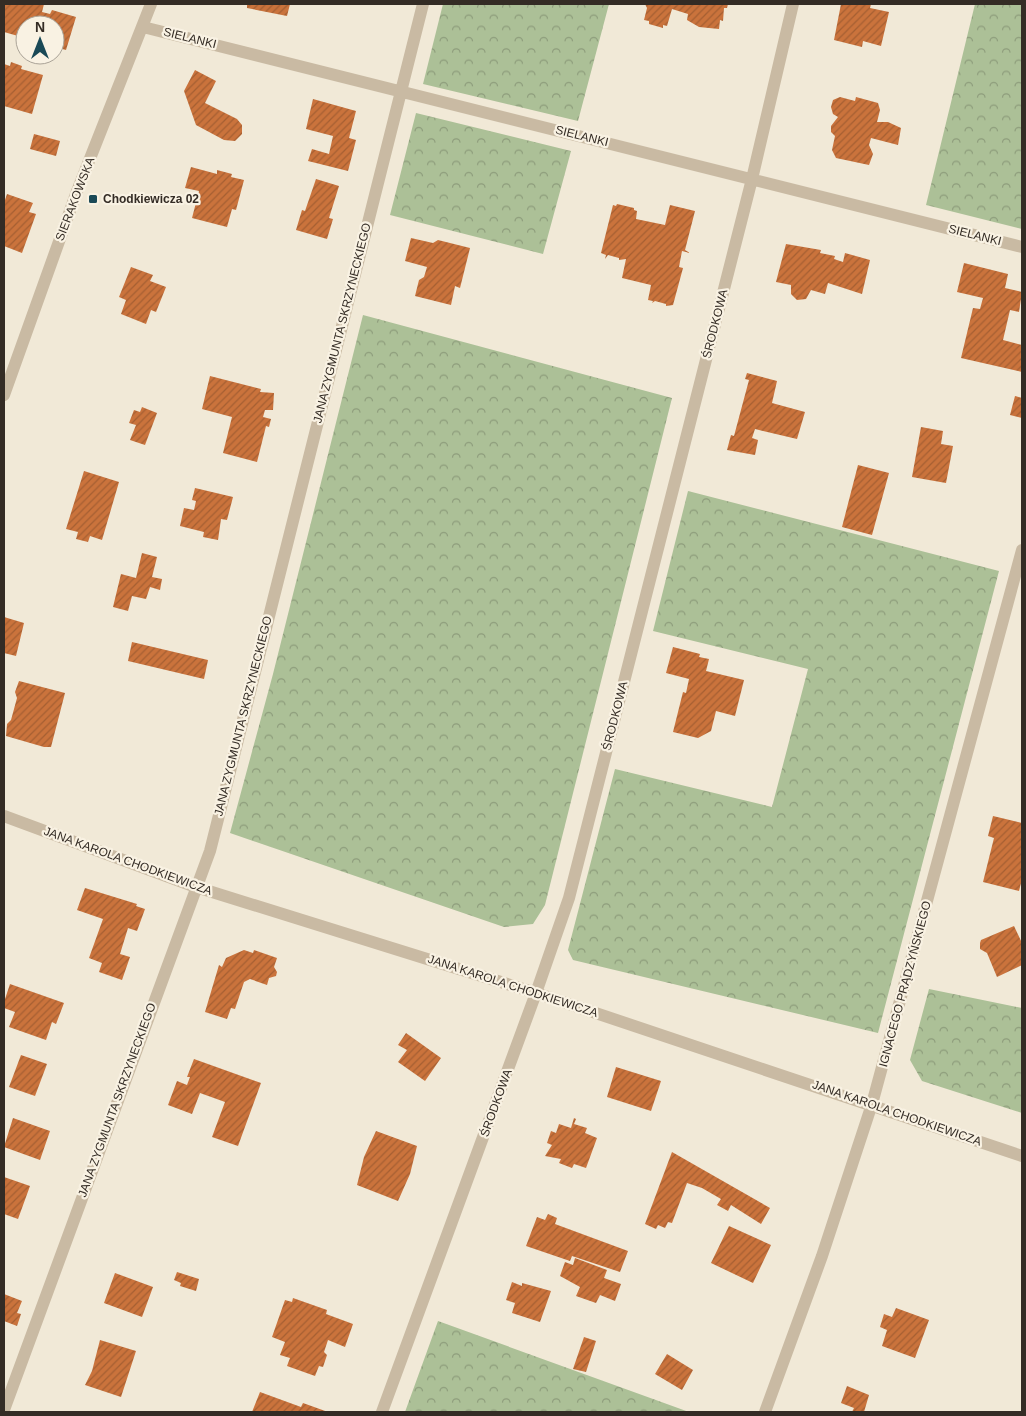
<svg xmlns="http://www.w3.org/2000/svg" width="1026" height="1416" font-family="Arial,sans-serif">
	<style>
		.forest { fill: url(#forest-crowns) }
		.building { fill: url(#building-hatch) }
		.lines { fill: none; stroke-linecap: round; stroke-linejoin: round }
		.minor { stroke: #c9baa3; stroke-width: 12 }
		.poi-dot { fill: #1a4956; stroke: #f9f2e3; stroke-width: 2 }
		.labels { text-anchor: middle; stroke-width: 4.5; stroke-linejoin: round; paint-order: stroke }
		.street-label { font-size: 12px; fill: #342c25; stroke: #f9f2e3 }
		.poi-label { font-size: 12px; font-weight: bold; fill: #342c25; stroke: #f9f2e3; text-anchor: start }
	</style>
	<defs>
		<pattern id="forest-crowns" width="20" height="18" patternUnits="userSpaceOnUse" patternTransform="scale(1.25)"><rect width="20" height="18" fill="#acc097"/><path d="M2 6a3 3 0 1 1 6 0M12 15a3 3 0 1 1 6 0" fill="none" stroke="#8d9c7b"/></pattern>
		<pattern id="building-hatch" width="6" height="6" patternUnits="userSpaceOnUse" patternTransform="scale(1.25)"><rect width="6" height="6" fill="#ca733c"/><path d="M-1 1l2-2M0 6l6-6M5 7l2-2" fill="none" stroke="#a55f32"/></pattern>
	</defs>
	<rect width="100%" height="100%" fill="#f1e9d7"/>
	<!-- forest -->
	<path class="forest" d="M443 4H609L578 121 423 84Z
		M975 4H1022V229L926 205Z
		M416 113 571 151 543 254 390 215Z
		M363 315 672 398 545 905 533 924 504 927 230 833 273 674Z
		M688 491 999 571 878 1033 573 960 568 950 615 769 772 807 808 669 653 631Z
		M929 989 1022 1008V1113L922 1081 910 1060Z
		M438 1321 689 1412H405Z"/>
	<!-- building -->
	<path class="building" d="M4 4H44L42 12 50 14 52 10 76 17 66 50 55 47V25H25V38L4 32Z
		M247 4H290L287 16 247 8Z
		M645 4H728L727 8H724L723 21 720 20 719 29 699 27 687 20 688 14 672 9 667 26 663 25V28L649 24V21L644 20 647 8Z
		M841 4H871L870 8 889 12 881 46 863 41 862 47 834 40Z
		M11 62 22 66 21 69 43 75 32 114 4 106V64L10 66Z
		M195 70 216 81 205 103 237 119 242 125V134L235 141 224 140 196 125 184 91Z
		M840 97 855 101 856 97 878 103 880 110 877 122H888L901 128 898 145 871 138 869 145 873 154 869 165 836 158 832 150 835 136 831 132V126L838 117 833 114 831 107 833 100Z
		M313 99 356 111 349 138 356 140 348 171 308 161 312 149 329 154 333 136 306 129Z
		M34 134 60 141 56 156 30 149Z
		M191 167 217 174V170L232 174 231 177 244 180 236 210 232 209 227 227 192 218 199 191 185 188Z
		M316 179 339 186 329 218 333 219 327 239 296 230 302 210 305 211Z
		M7 194 33 203 29 212 36 214 22 253 4 246V203Z
		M617 204 634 208V210L637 211 636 219 665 225 670 205 695 211 685 250 690 253 682 251 679 267 683 268 673 305 666 306V304L655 301 652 303 653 301 648 300 651 285 622 278 626 259 619 260V258L608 255 605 259 606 255 601 253 613 205 616 206Z
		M411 238 433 243 438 240 470 248 460 288 455 286 451 305 415 296 419 280 424 277 427 267 405 261Z
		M786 244 821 250 820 253 835 256 834 259 843 262 845 253 870 260 862 294 828 283 825 294 811 290 806 299 797 300 791 294V285L776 282Z
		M964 263 1008 274 1005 288 1022 292 1019 312 1010 310 1003 340 1022 345V372L961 358 973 308 980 309 983 298 957 292Z
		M131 267 153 275 150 281 166 287 156 312 151 310 146 324 121 314 126 300 119 297Z
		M747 373 777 381 772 403 805 412 797 439 755 429 752 438 758 440 755 455 727 450 731 435 734 436 749 380 745 379Z
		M210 376 261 389 260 392 274 393 273 410H265L263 417 271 419 269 427 266 426 257 462 223 453 232 417 202 409Z
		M1015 396 1022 398V418L1010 415Z
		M142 407 157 413 145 445 130 440 136 425 129 423 134 410 140 412Z
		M921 427 943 431 941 444 953 446 946 483 912 477Z
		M858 465 889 473 872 535 842 527Z
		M84 471 119 482 102 540 90 536 88 542 76 539 78 532 66 529Z
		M195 488 233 497 227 520 221 519 218 540 203 537 204 532 180 526 184 508 194 510 196 501 192 500Z
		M142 553 157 557 152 577 162 579 160 590 150 587 146 599 132 596 128 611 113 607 121 574 136 578Z
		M4 617 24 623 16 656 4 653Z
		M132 642 208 660 204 679 128 661Z
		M673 647 700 654 699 657 709 659 706 671 744 680 735 716 716 711 711 731 698 738 673 732 683 692 686 693 689 679 666 673Z
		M19 681 65 693 51 747H44L6 736 7 724 11 720 17 698 15 692Z
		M993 816 1022 823V879L1019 891 983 882 994 838 988 836Z
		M85 888 137 904 136 906 145 909 137 931 128 928 120 954 130 957 122 980 99 972 102 963 89 958 103 919 77 910Z
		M1014 926 1022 943V965L997 977 987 953 980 949V943L981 940Z
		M244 950 253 953 254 950 277 958 274 967 277 972 276 976 269 978 267 985 250 979 244 982 235 1009 231 1008 227 1019 205 1012 219 965 222 967 226 958Z
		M10 984 64 1003 56 1024 52 1022 46 1040 9 1027 15 1012 4 1008V1002Z
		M406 1033 441 1058 425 1081 398 1062 407 1050 398 1045Z
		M21 1055 47 1064 35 1096 9 1087Z
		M194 1059 261 1083 238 1146 212 1137 225 1102 200 1093 192 1114 168 1105 177 1081 187 1085 190 1077H187Z
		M616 1067 661 1081 651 1111 607 1097Z
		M13 1118 50 1131 40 1160 4 1147Z
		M574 1118 576 1119 574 1124 587 1128 585 1133 597 1138 586 1168 574 1164 572 1168 559 1163 561 1159 545 1156 552 1145 547 1143 551 1131 556 1133 559 1124 571 1128Z
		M376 1131 417 1146 410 1174 398 1201 357 1185 364 1157Z
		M672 1152 770 1208 761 1224 731 1205 728 1211 717 1205 721 1199 702 1188 687 1183 672 1223 668 1222 665 1228 658 1225 656 1229 645 1224Z
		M4 1177 30 1186 18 1219 4 1214Z
		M548 1214 557 1218 555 1224 628 1251 620 1272 572 1256 570 1261 526 1246 537 1217 545 1220Z
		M729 1226 771 1245 753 1283 711 1263Z
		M575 1258 607 1270 604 1278 621 1284 615 1301 600 1295 596 1303 576 1296 580 1287 560 1276 565 1262 573 1265Z
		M177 1272 199 1279 196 1291 180 1286 181 1283 174 1280Z
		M115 1273 153 1287 142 1317 104 1303Z
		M512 1282 522 1286V1283L551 1291 540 1322 512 1313 515 1303 506 1300Z
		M4 1294 22 1301 17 1313 21 1314 17 1326 4 1321Z
		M293 1298 327 1310 326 1314 353 1324 345 1347 328 1340 324 1352 327 1355 323 1367 319 1366 315 1376 287 1366 290 1358 280 1355 285 1342 272 1337 285 1300 292 1302Z
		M896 1308 929 1320 915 1358 882 1346 887 1330 880 1327 884 1314 892 1317Z
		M584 1337 596 1341 586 1372 573 1369Z
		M100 1340 136 1351 121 1397 85 1385 92 1371Z
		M667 1354 693 1370 682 1390 655 1374Z
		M847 1386 869 1395 864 1412H852L854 1408 841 1403Z
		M260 1392 301 1407 303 1403 328 1412H252Z"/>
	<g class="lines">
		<!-- minor -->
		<path class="minor" d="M143 27 1022 247
			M4 395 76 194 151 4
			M4 816 196 887 536 993 1022 1156
			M4 1410 210 851 423 4
			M382 1412 536 993 569 898 752 179 793 4
			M765 1412 822 1256 872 1104 1022 550"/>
	</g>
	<!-- markers -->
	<rect class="poi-dot" x="88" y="194" width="10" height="10" rx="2.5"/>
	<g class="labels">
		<!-- street labels -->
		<g class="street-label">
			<text transform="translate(190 38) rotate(14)" y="4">SIELANKI</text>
			<text transform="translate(582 136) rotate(14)" y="4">SIELANKI</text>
			<text transform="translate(75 199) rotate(-69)" y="4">SIERAKOWSKA</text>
			<text transform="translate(975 235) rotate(14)" y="4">SIELANKI</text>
			<text transform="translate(342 323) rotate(-76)" y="4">JANA ZYGMUNTA SKRZYNECKIEGO</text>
			<text transform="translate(715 324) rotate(-76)" y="4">ŚRODKOWA</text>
			<text transform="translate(243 716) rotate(-76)" y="4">JANA ZYGMUNTA SKRZYNECKIEGO</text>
			<text transform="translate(615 716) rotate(-76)" y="4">ŚRODKOWA</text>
			<text transform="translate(128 861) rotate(20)" y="4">JANA KAROLA CHODKIEWICZA</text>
			<text transform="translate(905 984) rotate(-75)" y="4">IGNACEGO PRĄDZYŃSKIEGO</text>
			<text transform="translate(513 986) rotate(18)" y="4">JANA KAROLA CHODKIEWICZA</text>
			<text transform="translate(117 1100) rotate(-70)" y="4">JANA ZYGMUNTA SKRZYNECKIEGO</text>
			<text transform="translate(496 1103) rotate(-70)" y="4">ŚRODKOWA</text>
			<text transform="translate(897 1113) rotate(19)" y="4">JANA KAROLA CHODKIEWICZA</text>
		</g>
		<!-- poi labels -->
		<g class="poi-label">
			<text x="103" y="203">Chodkiewicza 02</text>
		</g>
	</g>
	<!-- border -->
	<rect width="1026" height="1416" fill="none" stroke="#342c25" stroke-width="10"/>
	<!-- north arrow -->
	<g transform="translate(40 40)"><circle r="24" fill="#f9f2e3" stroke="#aaa397"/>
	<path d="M0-4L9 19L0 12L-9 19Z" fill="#1a4956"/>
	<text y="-8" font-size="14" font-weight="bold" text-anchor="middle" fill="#342c25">N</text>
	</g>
</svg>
